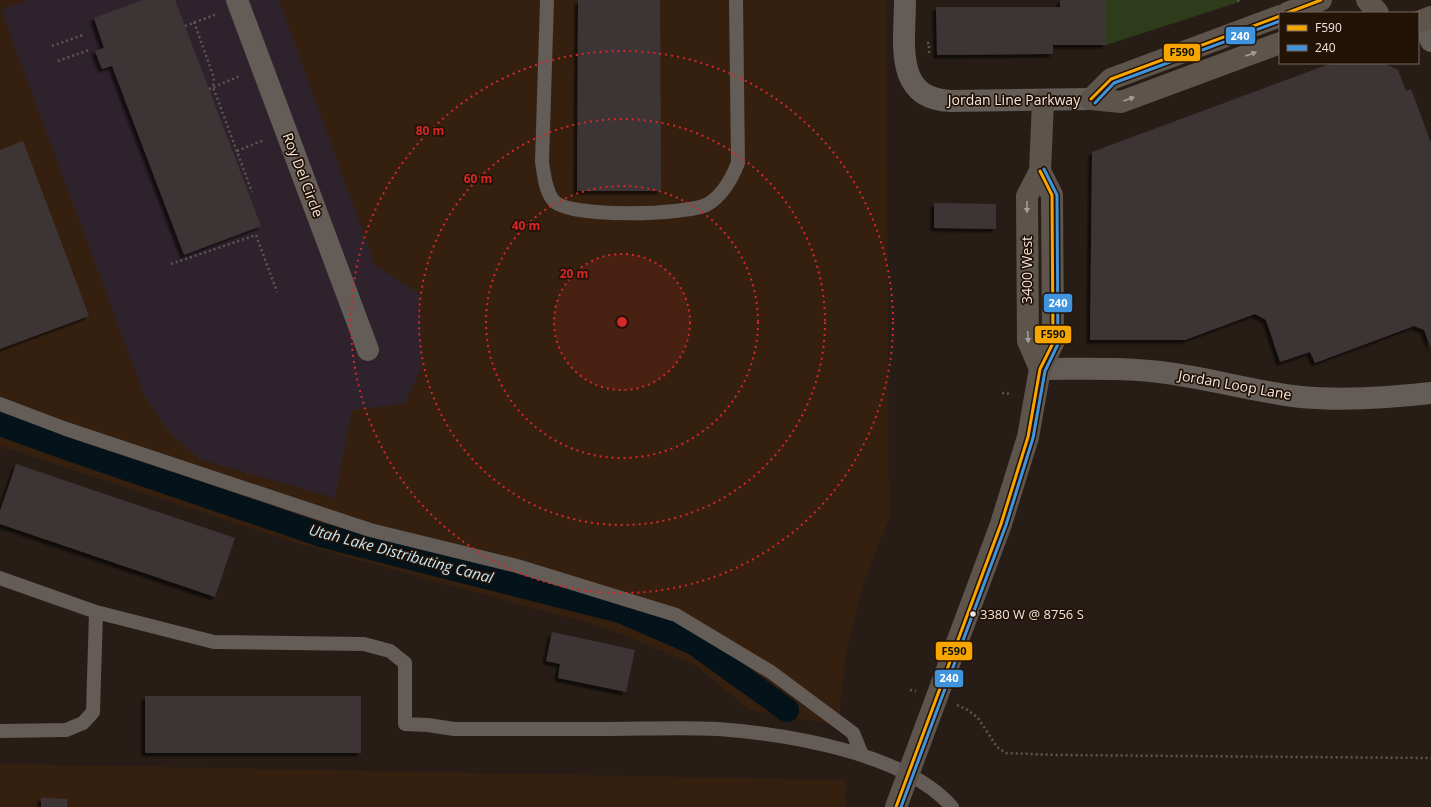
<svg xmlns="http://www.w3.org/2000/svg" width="1431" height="807" font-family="'Open Sans',sans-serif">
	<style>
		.built { fill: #352010 }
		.education { fill: #2e222c }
		.green { fill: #2f3c1b }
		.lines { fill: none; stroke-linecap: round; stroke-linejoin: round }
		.canal { stroke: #04121a; stroke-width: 24 }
		.building { fill: #3e3534; filter: url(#shadow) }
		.path { stroke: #5e5651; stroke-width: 2.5; stroke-dasharray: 2 3; stroke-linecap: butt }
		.lane { stroke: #635c57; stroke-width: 14 }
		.street { stroke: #635c57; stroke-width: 22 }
		.secondary { stroke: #5d544c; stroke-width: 22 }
		.bus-1-casing { stroke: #231206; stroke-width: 6 }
		.bus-2-casing { stroke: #231206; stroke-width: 6 }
		.bus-1 { stroke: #f7a600; stroke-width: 3 }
		.bus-2 { stroke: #4094de; stroke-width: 3 }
		.oneway { fill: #a89d95 }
		.ring { fill: none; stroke: #d62828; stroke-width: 2; stroke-dasharray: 2 4 }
		.bus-dot { fill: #f3e6de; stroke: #231206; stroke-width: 1.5 }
		.labels { text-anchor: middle; stroke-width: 3.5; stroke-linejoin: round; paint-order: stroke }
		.bus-label { font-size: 13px; fill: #f3e6de; stroke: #231206; text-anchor: start }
		.street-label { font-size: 14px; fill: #f3e6de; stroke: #231206 }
		.water-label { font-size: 15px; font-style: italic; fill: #c2e9fb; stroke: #231206 }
		.centre { fill: #d62828; stroke: #231206; stroke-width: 2 }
		.ring-label { font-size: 12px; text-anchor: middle; font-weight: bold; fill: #d62828; stroke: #231206; stroke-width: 3.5; stroke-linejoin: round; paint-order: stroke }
		.line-badge { stroke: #231206; stroke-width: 1.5 }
		.badge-label { font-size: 11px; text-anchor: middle; font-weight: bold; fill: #fff }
		.pale-badge-label { font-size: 11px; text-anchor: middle; font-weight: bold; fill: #111 }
	</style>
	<defs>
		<filter id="shadow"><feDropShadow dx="-3.5" dy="3.5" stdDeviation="1" flood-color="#0009"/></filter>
	</defs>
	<rect width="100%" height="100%" fill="#271d16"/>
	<!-- built -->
	<path class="built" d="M0 0H886L889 518 861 590 847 648 840 705 841 726 749 710 695 665 606 628 296 543 0 446Z
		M0 764 846 780 845 807H0Z"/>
	<!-- education -->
	<path class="education" d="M28 0H279L375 265 420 294 422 367 405 404 352 410 335 498 199 459 169 432 144 395 1 10Z"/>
	<!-- green -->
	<path class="green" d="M1106 0H1238L1239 2 1106 45Z"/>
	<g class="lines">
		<!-- canal -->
		<path class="canal" d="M0 424 75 451 321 535 620 611 694 643 787 710"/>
	</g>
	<!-- building -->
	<path class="building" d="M142 0H175L261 226 184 255 112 66 102 69 95 51 104 48 94 18Z
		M578 0H660L661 191H577Z
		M1060 0H1106V45H1053V54L937 55 936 7H1060Z
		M1332 63H1383L1398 70 1406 91 1411 89 1431 143V348L1424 330 1414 326 1315 363 1310 352 1280 362 1266 320 1255 314 1185 340H1090L1092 152Z
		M23 141 89 316 0 349V150Z
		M934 203 996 204V229L934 228Z
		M16 464 235 538 215 597 0 524V511Z
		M552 632 635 650 626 692 558 678 560 664 546 661Z
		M145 696H361V753H145Z
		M41 798 67 799V807H41Z"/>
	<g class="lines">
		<!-- path -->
		<path class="path" d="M1238 0 1239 2
			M194 22 214 78 213 87 252 192
			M185 26 217 14
			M927 43H929V53
			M52 46 83 35
			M58 61 89 50
			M209 89 240 76
			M237 151 264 140
			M171 264 256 235 277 292
			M1002 393 1012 394
			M910 690 916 691
			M957 705 966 709 978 718 997 747 1006 753 1056 755 1431 758"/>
		<!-- lane -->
		<path class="lane" d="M547 0 542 162C544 174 545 190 553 200 568 219 688 215 708 204 723 195 732 178 738 163L736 0
			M0 404 66 429 370 530 517 566 676 615 771 672 853 733 862 755
			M0 578 96 612 214 642 364 644 390 651 405 663V724L428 725 454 729C503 729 553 729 602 729 641 729 680 727 718 729 787 734 905 753 952 807
			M0 731 66 730 83 723 93 712 96 612"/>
		<!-- street -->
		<path class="street" d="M237 0 368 350
			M905 0C905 42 893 99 951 101L1091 99
			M1423 21 1431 41
			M1040 369C1082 369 1125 367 1167 373 1212 379 1256 392 1301 397 1344 401 1388 398 1431 393"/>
		<!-- secondary -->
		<path class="secondary" d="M1367 0 1378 13
			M1287 13 1321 0
			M1418 22 1431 17
			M1091 99 1111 79 1280 16
			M1091 99 1121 102 1280 43
			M1040 369 1028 341 1027 196 1040 171 1043 101
			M896 807 1001 524 1028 437 1040 369 1053 343 1052 195 1040 171"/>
		<!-- bus-1 casing -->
		<g class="bus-1-casing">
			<path id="bus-1" d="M1287 13 1321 0
				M1091 99 1111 79 1280 16
				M896 807 1001 524 1028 437 1040 369 1053 343 1052 195 1040 171"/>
		</g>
		<!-- bus-2 casing -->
		<g class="bus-2-casing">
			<path id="bus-2" d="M1095 103 1114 83 1280 21
				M901 807 1006 525 1033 438 1045 371 1058 344 1057 195 1044 169"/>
		</g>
		<!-- bus-1 -->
		<use href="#bus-1" class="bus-1"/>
		<!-- bus-2 -->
		<use href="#bus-2" class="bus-2"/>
	</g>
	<!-- one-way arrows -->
	<defs><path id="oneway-solid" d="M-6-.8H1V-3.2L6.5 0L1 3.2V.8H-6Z"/></defs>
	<g class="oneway">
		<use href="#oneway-solid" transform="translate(1251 54) rotate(-20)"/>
		<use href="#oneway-solid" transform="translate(1129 99) rotate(-20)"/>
		<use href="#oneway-solid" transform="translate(1027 207) rotate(90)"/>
		<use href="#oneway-solid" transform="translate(1028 337) rotate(86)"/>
	</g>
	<!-- distance rings -->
	<circle cx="622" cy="322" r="68" fill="#d62828" fill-opacity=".12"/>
	<g class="ring">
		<circle cx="622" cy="322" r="68"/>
		<circle cx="622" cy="322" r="136"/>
		<circle cx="622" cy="322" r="203"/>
		<circle cx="622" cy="322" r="271"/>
	</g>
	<!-- markers -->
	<circle class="bus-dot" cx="973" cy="614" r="3.5"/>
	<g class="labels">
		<!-- bus labels -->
		<g class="bus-label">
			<text x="980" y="619">3380 W @ 8756 S</text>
		</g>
		<!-- street labels -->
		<g class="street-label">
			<text x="1014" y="105">Jordan Line Parkway</text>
			<text transform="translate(303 175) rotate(69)" y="5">Roy Del Circle</text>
			<text transform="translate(1027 270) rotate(-90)" y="5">3400 West</text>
			<text transform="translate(1235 385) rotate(10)" y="5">Jordan Loop Lane</text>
		</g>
		<!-- water labels -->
		<g class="water-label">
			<text transform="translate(401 554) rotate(15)" y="5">Utah Lake Distributing Canal</text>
		</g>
	</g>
	<circle cx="622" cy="322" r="6" class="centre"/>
	<g class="ring-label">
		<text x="430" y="135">80 m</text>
		<text x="478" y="183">60 m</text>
		<text x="526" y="230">40 m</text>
		<text x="574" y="278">20 m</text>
	</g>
	<g class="line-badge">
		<rect x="1225" y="26" width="31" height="19" rx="4" fill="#4094de"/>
		<rect x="1163" y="43" width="38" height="19" rx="4" fill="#f7a600"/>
		<rect x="1043" y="293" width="30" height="20" rx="4" fill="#4094de"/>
		<rect x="1034" y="325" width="38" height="19" rx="4" fill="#f7a600"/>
		<rect x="935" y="641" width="38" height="20" rx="4" fill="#f7a600"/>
		<rect x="934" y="669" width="30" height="19" rx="4" fill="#4094de"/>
	</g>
	<g class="badge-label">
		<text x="1240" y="40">240</text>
		<text x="1058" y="307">240</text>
		<text x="949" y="682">240</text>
	</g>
	<g class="pale-badge-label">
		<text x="1182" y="56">F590</text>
		<text x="1053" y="338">F590</text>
		<text x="954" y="655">F590</text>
	</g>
	<!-- legend -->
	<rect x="1279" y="12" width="140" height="52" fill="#231206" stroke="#76675c"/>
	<rect x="1287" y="25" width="20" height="6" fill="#f7a600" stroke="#76675c"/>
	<text x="1315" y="32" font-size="12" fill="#f3e6de">F590</text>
	<rect x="1287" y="45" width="20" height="6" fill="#4094de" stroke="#76675c"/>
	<text x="1315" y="52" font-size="12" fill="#f3e6de">240</text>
</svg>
